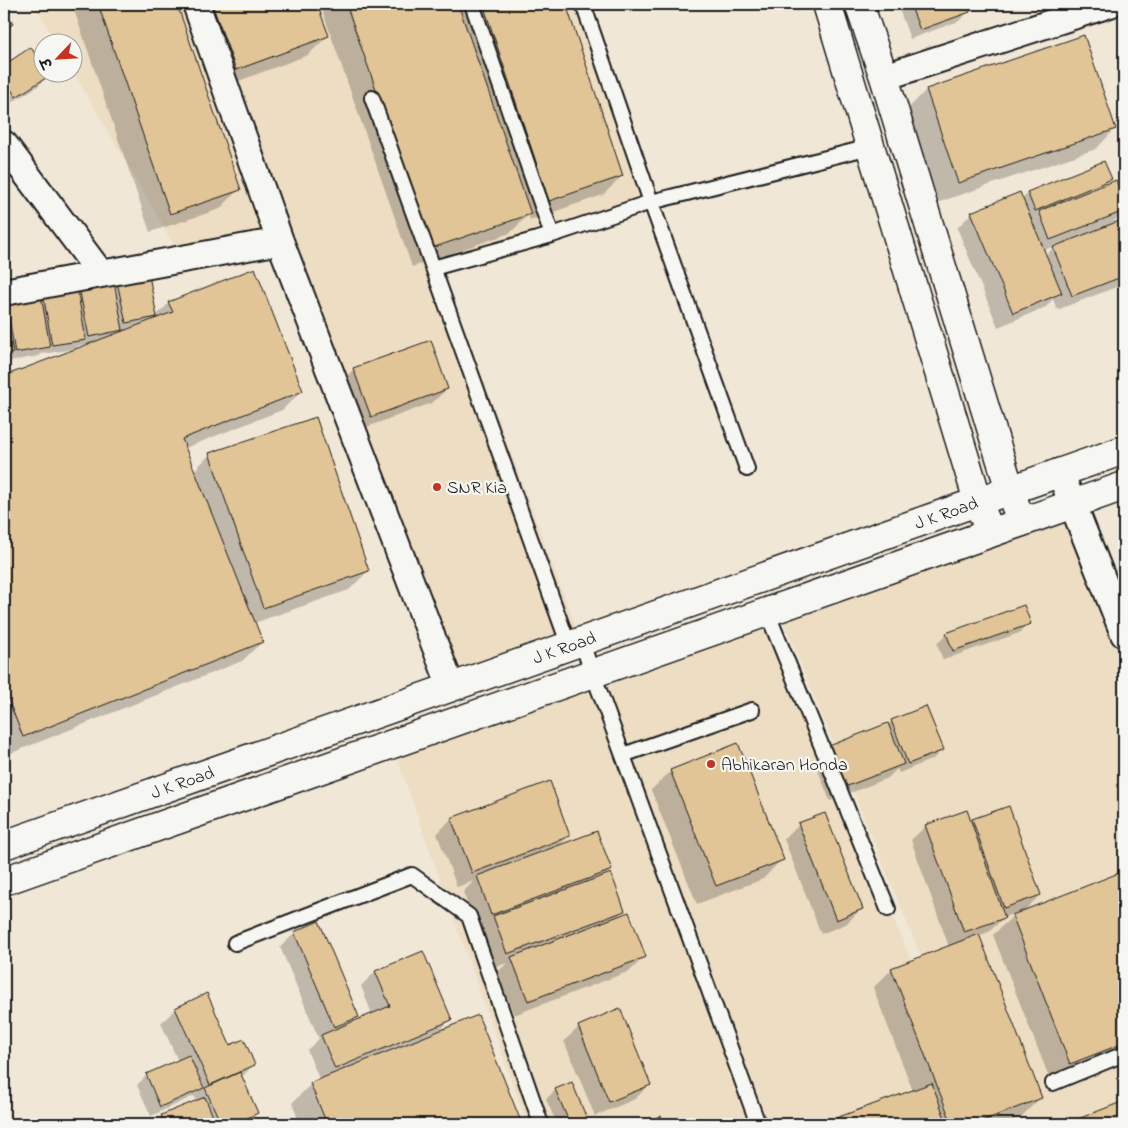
<svg xmlns="http://www.w3.org/2000/svg" width="1128" height="1128" font-family="'Indie Flower','Playpen Sans Deva',sans-serif">
	<style>
		.built { fill: #ecddc3 }
		.shadow { fill: #0003; fill-rule: evenodd }
		.building { fill: #e2c596; stroke: #1c1c1c }
		.lines { fill: none; stroke-linecap: round; stroke-linejoin: round }
		.service-casing { stroke: #1c1c1c; stroke-width: 18 }
		.minor-casing { stroke: #1c1c1c; stroke-width: 30 }
		.tertiary-casing { stroke: #1c1c1c; stroke-width: 31 }
		.secondary-casing { stroke: #1c1c1c; stroke-width: 31 }
		.service { stroke: #f6f6f2; stroke-width: 14 }
		.minor { stroke: #f6f6f2; stroke-width: 26 }
		.tertiary { stroke: #f6f6f2; stroke-width: 28 }
		.secondary { stroke: #f6f6f2; stroke-width: 28 }
		.poi-dot { fill: #c8321e; stroke: #f6f6f2; stroke-width: 2 }
		.labels { text-anchor: middle; stroke-width: 4.5; stroke-linejoin: round; paint-order: stroke }
		.poi-label { font-size: 18px; fill: #1c1c1c; stroke: #f6f6f2; text-anchor: start }
		.street-label { font-size: 18px; fill: #1c1c1c; stroke: #f6f6f2 }
	</style>
	<rect width="100%" height="100%" fill="#f0e7d6"/>
	<filter id="ink" filterUnits="userSpaceOnUse"><feTurbulence type="fractalNoise" baseFrequency=".02" numOctaves="2"/><feDisplacementMap in="SourceGraphic" scale="10" xChannelSelector="R" yChannelSelector="G"/><feConvolveMatrix kernelMatrix="1 2 1 2 8 2 1 2 1" color-interpolation-filters="sRGB"/></filter>
	<g filter="url(#ink)">
		<!-- built -->
		<path class="built" d="M34 4H196L280 241 182 259 73 71 72 42H56Z
			M199 4H585L651 202 441 266 581 641 451 687Z
			M1072 504 1124 637V1124H990L778 608Z
			M767 612 978 1124H763L607 685Z
			M593 673 759 1124H527L392 744Z"/>
		<!-- shadow -->
		<path class="shadow" d="M72 4H176L239 189 220 209 150 232Z
			M186 4H316L328 36 308 55 217 89Z
			M320 4H564L622 176 603 195 530 220 528 215 510 233 412 267Z
			M900 4H966L969 11 959 21 910 39 898 6Z
			M1057 4H1080L1059 11Z
			M30 49 42 68V72L48 76 38 86 6 106 4 102V66Z
			M926 90 1115 129 1096 149 939 202 907 110Z
			M1110 179 1102 187 1115 182 1124 205V211L1109 226 1124 220V284L1057 310 1053 299 1046 307 998 327 957 228 972 213 1022 199 1028 193ZM1056 245 1045 256 1043 251Z
			M118 283 156 316 169 303 302 391 282 410 185 448 194 471 210 454 368 571 349 590 254 623 262 642 242 661 4 756V377L88 345V344L78 346 75 349 42 354V353L39 356 5 362V360L4 361V305L6 303 44 295 114 287Z
			M354 369 447 389 432 403 356 431 339 384Z
			M1029 623 1019 633 943 660 937 644 947 634Z
			M892 721 942 750 933 759 899 773 897 769 888 778 830 801 815 762 830 747 888 725Z
			M671 771 782 859 763 879 697 904 651 790Z
			M451 819 569 836 558 847 611 870 603 877 624 910 615 919 644 957 630 971 514 1015 497 973 507 963 492 968 479 932 484 926 477 929 463 892 474 881 457 887 437 834Z
			M973 820 1040 895 1023 912 1124 872V1054L1051 1082 993 935 1016 913 1004 917 989 932 978 936 1041 1097 1021 1117 1002 1124H825L913 1091 873 988 892 969 949 947 911 840 926 826 970 823Z
			M799 825 861 909 846 924 821 934 784 839Z
			M295 933 357 1016 350 1024 372 1014 361 986 375 972 450 1020 438 1032 477 1016 521 1124H300L292 1103 311 1084 320 1081 307 1050 319 1039 280 947Z
			M176 1009 254 1064 241 1078 257 1113 247 1123 244 1124H153L162 1116 197 1101 194 1096 151 1116 137 1085 147 1075 178 1061 161 1023Z
			M579 1027 650 1084 635 1099 595 1116 564 1041Z
			M571 1083 588 1124H557L546 1099 556 1090Z
			M1124 1102V1124H1068Z"/>
		<!-- building -->
		<path class="building" d="M98 4H177L241 190 170 214Z
			M212 4H317L329 36 236 70Z
			M346 4H458L531 214 432 248Z
			M483 4H566L623 176 549 201Z
			M910 4H968L970 12 920 30Z
			M4 10 13 24 4 30Z
			M1084 35 1116 129 958 183 926 89Z
			M31 47 42 66V72H47L49 76 16 97 4 78V65Z
			M1104 161 1112 179 1035 211 1027 192Z
			M1116 180 1124 202V211L1050 240 1039 211Z
			M1020 192 1062 293 1013 313 971 212Z
			M1124 219V276L1072 296 1053 247Z
			M255 268 303 391 182 439 263 642 23 737 4 689V376L173 312 168 302Z
			M149 275 157 317 126 323 117 282Z
			M113 277 123 330 89 337 78 283Z
			M77 288 86 340 52 345 43 294Z
			M41 295 50 347 15 353 6 301Z
			M4 305 13 353 4 355Z
			M431 340 448 389 371 417 353 368Z
			M316 417 369 571 263 608 209 453Z
			M1024 605 1031 624 953 651 946 633Z
			M926 706 944 750 908 764 891 720Z
			M888 723 904 764 845 787 829 746Z
			M738 743 784 860 716 886 670 770Z
			M550 781 570 836 472 873 451 818Z
			M1009 806 1041 895 1004 908 972 819Z
			M967 810 1005 918 964 932 925 825Z
			M825 813 863 909 836 920 798 823Z
			M597 831 612 870 491 915 477 876Z
			M1124 871V1043L1070 1064 1012 915Z
			M611 873 625 911 507 954 493 916Z
			M629 912 646 957 528 1001 511 957Z
			M319 921 359 1017 334 1027 294 932Z
			M979 934 1042 1098 974 1124H952L891 968Z
			M423 951 452 1020 335 1069 321 1035 390 1006 375 971Z
			M207 993 230 1045 244 1039 255 1065 210 1085 175 1008Z
			M620 1008 651 1085 609 1102 578 1026Z
			M478 1015 522 1124H327L310 1083Z
			M189 1055 204 1088 160 1107 146 1074Z
			M240 1072 258 1113 234 1124H221L205 1088Z
			M572 1082 589 1124H570L555 1089Z
			M932 1083 947 1124H826L825 1122Z
			M205 1097 216 1124H165L161 1115Z
			M1124 1101V1124H1065Z
			M661 1116 665 1124H640Z"/>
		<g class="lines">
			<!-- service casing -->
			<g class="service-casing">
				<path id="service" d="M472 4 552 235
					M583 4 651 202 747 469
					M372 98 569 646
					M433 268 552 235 651 202 870 147
					M767 612 888 909
					M581 641 758 1124
					M623 755 752 710
					M235 943 412 875 469 916 541 1124
					M1053 1083 1124 1054"/>
			</g>
			<!-- minor casing -->
			<g class="minor-casing">
				<path id="minor" d="M196 4 280 241 451 687
					M884 77 1110 4
					M4 144 101 274
					M4 292 280 241
					M1060 472 1124 634"/>
			</g>
			<!-- tertiary casing -->
			<g class="tertiary-casing">
				<path id="tertiary" d="M827 4 978 501 990 533
					M859 4 884 77 1010 490 1021 522"/>
			</g>
			<!-- secondary casing -->
			<g class="secondary-casing">
				<g id="secondary">
					<path id="s1" d="M4 845 1124 450"/>
					<path d="M4 881 1124 486"/>
				</g>
			</g>
			<!-- service -->
			<use href="#service" class="service"/>
			<!-- minor -->
			<use href="#minor" class="minor"/>
			<!-- tertiary -->
			<use href="#tertiary" class="tertiary"/>
			<!-- secondary -->
			<use href="#secondary" class="secondary"/>
		</g>
	</g>
	<!-- markers -->
	<g class="poi-dot">
		<circle cx="437" cy="487" r="5"/>
		<circle cx="711" cy="764" r="5"/>
	</g>
	<g class="labels">
		<!-- poi labels -->
		<g class="poi-label">
			<text x="447" y="493">SNR Kia</text>
			<text x="721" y="770">Abhikaran Honda</text>
		</g>
		<!-- street labels -->
		<g class="street-label">
			<text dy="6" stroke="none"><textPath href="#s1" startOffset="999">J K Road</textPath></text>
			<text dy="6" stroke="none"><textPath href="#s1" startOffset="594">J K Road</textPath></text>
			<text dy="6" stroke="none"><textPath href="#s1" startOffset="189">J K Road</textPath></text>
		</g>
	</g>
	<!-- margin -->
	<rect width="1128" height="1128" fill="none" stroke="#f6f6f2" stroke-width="20"/>
	<rect x="10" y="10" width="1108" height="1108" fill="none" stroke="#1c1c1c" stroke-width="2" filter="url(#ink)"/>
	<!-- north arrow -->
	<g transform="translate(58 58) rotate(245)"><circle r="24" fill="#f6f6f2" stroke="#9f9f9c"/>
	<path d="M0-4L9 19L0 12L-9 19Z" fill="#c8321e"/>
	<text y="-8" font-size="14" font-weight="bold" text-anchor="middle" fill="#1c1c1c">उ</text>
	</g>
</svg>
